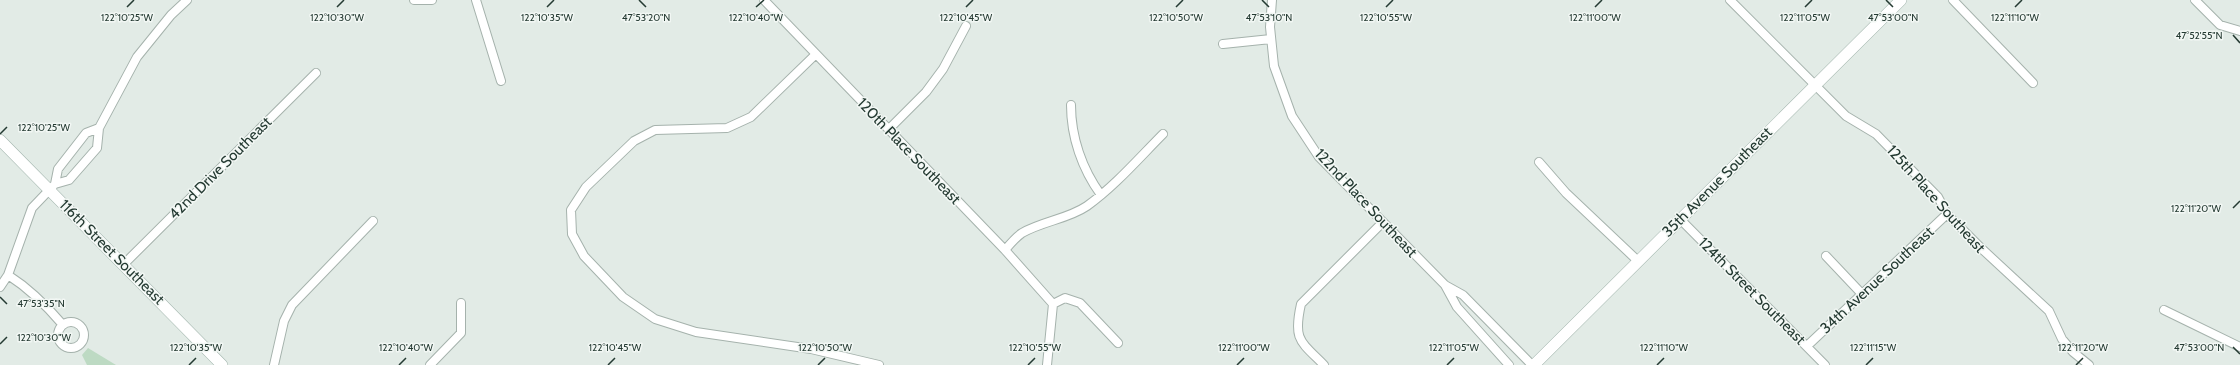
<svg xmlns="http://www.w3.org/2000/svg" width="2240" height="365" font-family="Cabin,sans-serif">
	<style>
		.green { fill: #bddac3 }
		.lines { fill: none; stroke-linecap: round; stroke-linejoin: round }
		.street-casing { stroke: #a5b2ac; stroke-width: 10 }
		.secondary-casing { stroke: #a2b5ad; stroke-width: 12 }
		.street { stroke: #fff; stroke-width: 8 }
		.secondary { stroke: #fff; stroke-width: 11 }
		.ticks { fill: none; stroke: #243a32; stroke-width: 1.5 }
		.labels { text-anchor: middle; stroke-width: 3; stroke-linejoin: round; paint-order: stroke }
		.street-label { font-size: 15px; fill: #243a32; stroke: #f2f7f4 }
		.ticks-label { font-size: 10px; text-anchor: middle; fill: #243a32; stroke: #f2f7f4; stroke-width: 3; stroke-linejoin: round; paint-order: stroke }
	</style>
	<rect width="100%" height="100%" fill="#e2ebe6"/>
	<!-- green -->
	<path class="green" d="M88 348 116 365H87L82 355Z"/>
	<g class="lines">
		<!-- street casing -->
		<g class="street-casing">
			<path id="street" d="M414 0H432
				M476 0 501 81
				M764 0 1005 250 1053 304
				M1272 0 1270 27 1274 66 1292 116 1319 157 1445 285 1463 295 1532 365
				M1730 0 1846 116 1876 134 1938 197 1947 214 1982 249 2049 311 2062 339 2073 352 2089 365
				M1953 0 2033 83
				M2195 0 2220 25 2240 31
				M1223 44 1271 39
				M815 55 751 117 727 128 655 130 634 141 586 187 571 210 572 234 584 256 623 297 655 319 696 332 811 349 879 365
				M1071 105C1071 137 1082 169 1101 195
				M889 129 926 92 943 69 966 26
				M1539 162 1566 193 1638 261
				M55 184 69 180 97 148 99 128 137 57 171 15 187 0
				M1679 218 1825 365
				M1005 250C1010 244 1016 237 1022 233 1043 221 1068 219 1087 206 1115 186 1139 158 1163 134
				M1826 256 1861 293
				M124 264 316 73
				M8 275C30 289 46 305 63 325
				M1445 285 1457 307 1509 365
				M0 287 8 275 32 208 55 184 58 169 86 133 99 128
				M1053 304 1065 298 1080 303 1118 343
				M2164 310 2240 347
				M58 335a13 13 0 1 1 26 0a13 13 0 1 1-26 0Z
				M1807 346 1947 214
				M274 365 284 321 292 305 373 221
				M430 365 461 333V303
				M1047 365 1053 304
				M1324 365C1300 341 1293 340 1301 304L1383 222"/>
		</g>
		<!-- secondary casing -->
		<g class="secondary-casing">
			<path id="secondary" d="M0 140 222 365
				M1534 365 1901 0"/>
		</g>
		<!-- street -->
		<use href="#street" class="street"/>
		<!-- secondary -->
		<use href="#secondary" class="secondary"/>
	</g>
	<!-- ticks -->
	<path class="ticks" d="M639 0 646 7M1262 0 1269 7M1886 0 1893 7M127 7 134 0M337 7 344 0M547 7 554 0M756 7 764 0M966 7 973 0M1176 7 1183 0M1386 7 1393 0M1595 7 1602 0M1805 7 1812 0M2015 7 2022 0M2233 35 2240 43M0 134 7 127M2233 208 2240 201M0 297 7 304M0 344 7 337M2233 347 2240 354M189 365 196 358M399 365 406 358M608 365 615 358M818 365 825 358M1028 365 1035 358M1237 365 1244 358M1447 365 1454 358M1657 365 1664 358M1866 365 1873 358M2076 365 2083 358"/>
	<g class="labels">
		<!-- street labels -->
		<g class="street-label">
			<text transform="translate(909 151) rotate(46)" y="5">120th Place Southeast</text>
			<text transform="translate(220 168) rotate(-45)" y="5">42nd Drive Southeast</text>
			<text transform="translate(1717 182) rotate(-45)" y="5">35th Avenue Southeast</text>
			<text transform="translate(1936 199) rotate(48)" y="5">125th Place Southeast</text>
			<text transform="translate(1366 203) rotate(47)" y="5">122nd Place Southeast</text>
			<text transform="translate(112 252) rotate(45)" y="5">116th Street Southeast</text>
			<text transform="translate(1877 280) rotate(-43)" y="5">34th Avenue Southeast</text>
			<text transform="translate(1752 291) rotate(45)" y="5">124th Street Southeast</text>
		</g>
	</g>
	<g class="ticks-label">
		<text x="646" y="21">47°53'20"N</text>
		<text x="1269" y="21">47°53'10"N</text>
		<text x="127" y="21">122°10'25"W</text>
		<text x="337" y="21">122°10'30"W</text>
		<text x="547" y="21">122°10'35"W</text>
		<text x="756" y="21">122°10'40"W</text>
		<text x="966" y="21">122°10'45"W</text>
		<text x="1176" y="21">122°10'50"W</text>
		<text x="1386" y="21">122°10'55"W</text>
		<text x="1595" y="21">122°11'00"W</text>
		<text x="1805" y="21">122°11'05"W</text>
		<text x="1893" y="21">47°53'00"N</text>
		<text x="2015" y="21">122°11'10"W</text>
		<text x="2199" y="39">47°52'55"N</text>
		<text x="44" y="131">122°10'25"W</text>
		<text x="2196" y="212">122°11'20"W</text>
		<text x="41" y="307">47°53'35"N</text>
		<text x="44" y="341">122°10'30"W</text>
		<text x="2199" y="351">47°53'00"N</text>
		<text x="196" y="351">122°10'35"W</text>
		<text x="406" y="351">122°10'40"W</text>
		<text x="615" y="351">122°10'45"W</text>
		<text x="825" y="351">122°10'50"W</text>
		<text x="1035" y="351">122°10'55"W</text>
		<text x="1244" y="351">122°11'00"W</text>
		<text x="1454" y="351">122°11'05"W</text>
		<text x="1664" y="351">122°11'10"W</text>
		<text x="1873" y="351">122°11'15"W</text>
		<text x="2083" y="351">122°11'20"W</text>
	</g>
</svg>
